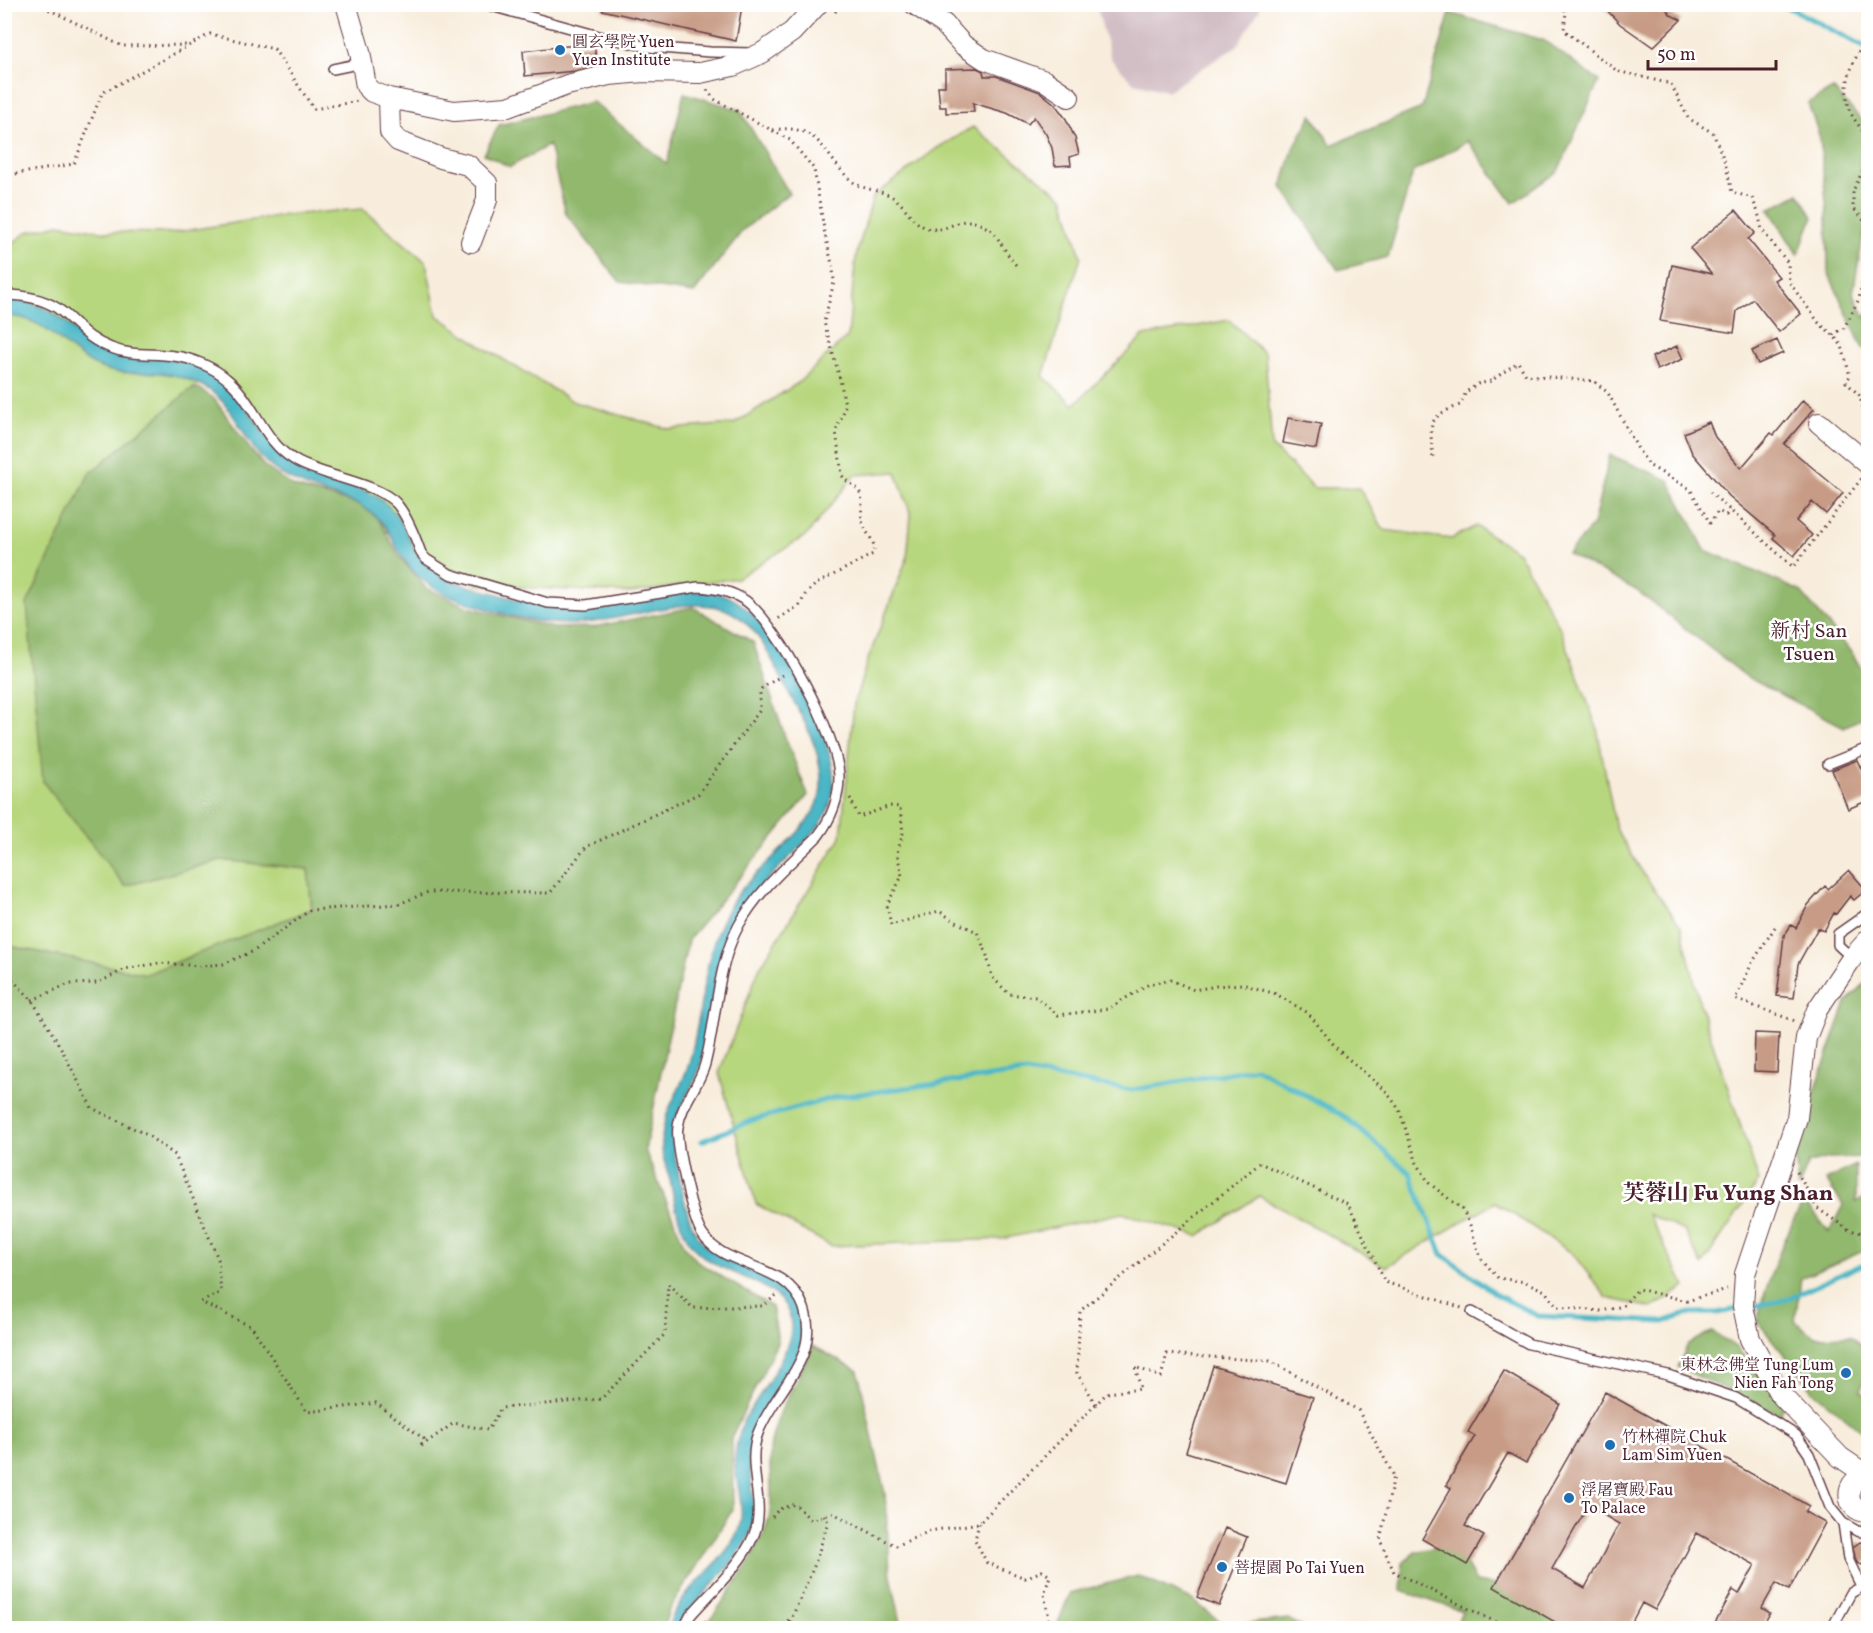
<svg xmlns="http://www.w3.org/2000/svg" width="1873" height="1633" font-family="Vollkorn,'Noto Serif TC',serif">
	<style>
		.industrial { fill: #d2bec5 }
		.green { fill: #b7d77e; stroke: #807b54; stroke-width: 1.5 }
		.forest { fill: #91b86d; stroke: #6e6c4c; stroke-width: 1.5 }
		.water { fill: #4ab7c6; stroke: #4a6b78; stroke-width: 1.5 }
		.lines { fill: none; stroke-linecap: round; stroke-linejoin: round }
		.stream { stroke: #4ab7c6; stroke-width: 5 }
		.building { fill: #c79b85; fill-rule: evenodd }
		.lane-casing { stroke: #643e46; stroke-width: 12 }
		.street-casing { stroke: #643e46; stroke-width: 22 }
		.path { stroke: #643e46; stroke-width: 3; stroke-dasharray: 1.5 4.5; stroke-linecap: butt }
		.lane { stroke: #fff; stroke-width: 9 }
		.street { stroke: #fff; stroke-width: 20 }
		.poi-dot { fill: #1f6fb2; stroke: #fff; stroke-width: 2 }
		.labels { text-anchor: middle; stroke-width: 5; stroke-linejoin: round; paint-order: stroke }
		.poi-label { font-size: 16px; fill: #4a1f2b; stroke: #fff; text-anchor: start }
		.quarter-label { font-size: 20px; fill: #4a1f2b; stroke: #fff }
		.district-label { font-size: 22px; font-weight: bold; fill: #4a1f2b; stroke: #fff }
	</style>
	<rect width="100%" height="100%" fill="#fff"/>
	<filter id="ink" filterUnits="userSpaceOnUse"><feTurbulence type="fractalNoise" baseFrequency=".0167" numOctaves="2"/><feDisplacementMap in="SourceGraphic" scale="12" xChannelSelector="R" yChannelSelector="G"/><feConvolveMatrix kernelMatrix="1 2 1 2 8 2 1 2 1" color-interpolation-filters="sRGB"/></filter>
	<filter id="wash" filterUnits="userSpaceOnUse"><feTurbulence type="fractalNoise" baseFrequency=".008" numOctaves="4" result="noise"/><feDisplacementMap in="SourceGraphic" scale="24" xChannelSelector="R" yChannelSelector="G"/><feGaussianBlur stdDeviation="1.35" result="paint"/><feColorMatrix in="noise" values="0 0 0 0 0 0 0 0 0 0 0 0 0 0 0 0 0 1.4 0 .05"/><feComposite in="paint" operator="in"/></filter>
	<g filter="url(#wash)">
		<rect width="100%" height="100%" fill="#f8eddc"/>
		<!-- industrial -->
		<path class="industrial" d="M1099 4H1257L1260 9 1237 46 1167 91 1134 83 1111 59 1097 8Z"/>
		<!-- green -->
		<path class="green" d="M973 127 1063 197 1081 257 1043 376 1074 405 1144 336 1229 320 1265 354 1272 447 1314 488H1359L1384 530 1451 539 1476 526 1518 552 1561 630 1597 728 1616 829 1644 875 1681 926 1701 1008 1759 1181 1702 1265 1684 1231 1648 1214 1685 1287 1652 1308 1607 1298 1572 1253 1495 1202 1386 1267 1259 1196 1198 1236 1122 1213 1002 1239 831 1246 756 1204 719 1073 759 969 841 837 854 704 867 662 907 558 911 515 896 472 855 475 807 535 737 578 631 593 478 585 386 531 276 451 209 375 89 474 125 886 221 860 308 869 312 909 146 974 4 945V250L27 232 59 224 107 232 171 233 284 215 363 209 426 262 437 315 486 349 574 402 669 429 734 424 798 383 848 336 856 256 873 197 937 148Z"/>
		<!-- forest -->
		<path class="forest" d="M1450 13 1543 40 1599 81 1558 171 1513 203 1468 141 1413 172 1388 257 1338 270 1282 187 1293 149 1312 115 1331 145 1422 108Z
			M1833 89 1868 127V138L1859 162 1868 176V208L1853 293 1865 317 1868 314V351L1863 349 1828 272 1827 212 1820 138 1808 103Z
			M684 93 740 110 789 193 743 230 694 293 620 282 566 214 549 145 510 167 484 154 499 125 593 102 667 164Z
			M1799 193 1813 217 1798 255 1769 209Z
			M199 388 215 400 250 449 264 466 294 487 365 506 375 513 399 556 426 588 468 607 554 628 594 627 693 607 753 642 785 737 808 795 688 940 645 1150 685 1247 699 1263 772 1307 778 1341 732 1436 733 1509 669 1610 663 1628H5L4 945 146 974 312 909 308 869 221 860 125 886 43 782 27 604 89 474 190 390Z
			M1610 455 1669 480 1705 550 1800 591 1852 653 1868 680V715L1844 727 1747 677 1636 590 1568 554 1593 525Z
			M1868 980V1157L1829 1158 1809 1163 1798 1188 1795 1153 1807 1113 1846 1003Z
			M1856 1165V1202L1868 1196V1251L1861 1252 1801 1278 1795 1321 1815 1337 1851 1336 1868 1352V1363L1861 1391 1868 1398V1436L1815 1393 1757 1321C1768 1278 1783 1239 1804 1200L1829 1232 1843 1205 1826 1180Z
			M1712 1331 1737 1348 1783 1405 1780 1415 1678 1367 1688 1344Z
			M813 1346 858 1371 885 1494 890 1571 902 1628H705C726 1595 760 1555 769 1517 775 1493 767 1467 771 1443 778 1407 799 1379 813 1346Z
			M1455 1543 1476 1582 1514 1588 1599 1628H1455L1462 1611 1401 1591 1403 1563 1415 1552Z
			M1138 1576 1194 1601 1225 1626 1288 1619 1304 1628H1056L1070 1593Z"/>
		<!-- water -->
		<path class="water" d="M4 299C22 300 39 304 53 313 74 326 87 347 111 354 125 359 138 357 152 357 175 357 201 365 220 379 249 401 265 447 293 464 322 482 361 481 387 505 413 529 406 556 442 576 457 584 475 588 491 592 528 603 563 613 602 608 639 603 688 583 724 595 766 609 808 694 823 734 831 756 838 781 830 804 825 822 813 833 801 846 777 870 750 893 734 923 716 957 712 1005 705 1043 703 1053 702 1063 698 1073 692 1089 681 1103 676 1119 669 1138 676 1161 680 1180 684 1198 688 1223 699 1238 727 1275 801 1268 804 1327 806 1365 763 1401 752 1437 742 1471 764 1506 748 1538 731 1572 697 1593 681 1628H668C681 1586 722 1568 738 1531 747 1510 735 1483 735 1461 735 1448 739 1433 744 1420 756 1400 786 1358 790 1336 801 1281 724 1280 696 1250 679 1232 675 1204 670 1180 667 1169 662 1158 662 1147 661 1110 680 1095 689 1063 705 1007 701 947 735 898 755 868 810 832 819 799 828 765 807 724 790 695 775 667 761 628 731 612 690 591 620 623 575 624 533 625 487 610 448 595 426 586 410 571 398 550 394 542 390 533 385 526 378 517 368 510 358 504 324 492 286 485 261 457 242 436 233 405 208 389 193 380 178 375 161 373 136 371 118 377 94 365 61 348 46 316 5 316Z"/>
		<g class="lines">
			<!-- stream -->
			<path class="stream" d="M1779 4 1796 11 1868 49
				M702 1141 753 1120 836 1097 1026 1072 1132 1090 1256 1068 1344 1116 1410 1173 1442 1254 1499 1296 1538 1316 1663 1322 1691 1313H1717L1785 1300 1868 1262"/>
		</g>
		<g id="blocks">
			<!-- building -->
			<path class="building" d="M603 4H735L742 6 736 41 602 10Z
				M1601 4H1662L1671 15 1681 20 1653 47 1620 24Z
				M594 43 597 66 575 71 525 76 523 51Z
				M977 68 983 71 984 76H996L1040 92 1055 104 1066 119 1075 138 1079 154 1070 157 1071 165 1055 166 1052 148 1046 134 1034 117 1028 124 1007 113 973 103 974 112 946 113V107H940L938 86H945V69Z
				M1736 210 1755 233 1748 239 1779 277 1774 280 1801 314 1779 332 1753 299 1737 311 1734 333 1660 321 1672 265 1712 274 1690 248Z
				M1777 340 1783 353 1758 364 1752 351Z
				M1677 346 1683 359 1657 370 1652 357Z
				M1803 400 1814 409 1784 444 1843 493 1826 514 1812 502 1796 521 1812 535 1794 556 1773 538 1775 535 1729 496 1692 453 1684 433 1709 422 1715 437 1741 468 1771 433 1774 435Z
				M1288 418 1321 424 1316 449 1283 443Z
				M1857 760 1869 786V800L1848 809 1832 770Z
				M1849 870 1866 890 1854 900 1850 896 1836 914 1834 913 1824 931 1818 928 1798 964 1794 998 1777 996 1784 936 1791 925 1796 928 1808 905 1825 886 1828 889Z
				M1755 1033 1779 1034 1777 1072 1754 1071Z
				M1213 1366 1313 1397 1286 1483 1186 1452Z
				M1504 1371 1560 1404 1526 1463 1508 1453 1465 1526 1484 1536 1467 1565 1422 1539 1451 1488 1446 1485 1475 1436 1468 1432Z
				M1605 1392 1809 1506 1805 1512 1825 1523 1789 1590 1776 1583 1762 1608 1770 1613 1761 1629H1712L1733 1590 1739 1594 1755 1565 1697 1533 1655 1610 1642 1603 1628 1629H1567L1494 1587ZM1588 1506 1619 1524 1585 1588 1552 1569Z
				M1225 1528 1247 1537 1219 1606 1197 1597Z
				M1860 1542 1869 1546V1561L1861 1565 1857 1563 1855 1557 1853 1547Z"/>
		</g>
	</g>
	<g filter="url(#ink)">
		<use href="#blocks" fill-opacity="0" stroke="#643e46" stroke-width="1.5"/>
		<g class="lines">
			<!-- lane casing -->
			<g class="lane-casing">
				<path id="lane" d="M484 4 599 36 648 47 710 52 751 53
					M333 69 362 63
					M4 295C23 295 41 298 57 308 77 322 84 338 111 348 131 356 152 353 174 356 192 358 213 367 227 379 254 401 263 441 293 459 303 466 315 469 326 473 346 480 383 488 397 504 406 515 416 539 421 553L426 559 450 574 548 603 586 605 698 587C716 588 731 591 746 601 778 625 839 737 839 777 839 799 831 819 818 836 790 864 758 890 739 925 716 967 717 1019 705 1064 699 1086 681 1104 678 1127 675 1144 693 1220 702 1234 725 1270 787 1261 804 1308 821 1359 775 1389 758 1433 745 1467 768 1504 753 1537 741 1565 710 1593 690 1616L684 1628
					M1828 764 1868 748
					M1868 857V858
					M1852 958 1838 945V934L1868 913
					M1472 1312 1529 1344 1668 1375 1736 1398 1796 1435 1809 1454 1830 1507 1843 1523 1857 1531 1868 1533
					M1843 1523 1848 1559 1861 1586
					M1832 1628 1851 1593 1868 1583"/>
			</g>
			<!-- street casing -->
			<g class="street-casing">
				<path id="street" d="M346 4 360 52 366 86 372 92 389 98 454 111 508 107 567 85 609 75 643 72 700 73 733 66 762 53 792 32 818 4
					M914 4 944 24 963 45 984 59 1045 81 1069 97
					M389 98 390 132 398 141 441 158 468 165 487 183V200L471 242
					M1819 423 1868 464
					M1868 940 1852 958 1817 1010 1806 1038 1797 1118 1745 1274 1743 1306 1750 1339 1779 1393 1840 1457 1868 1476
					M1868 1476C1843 1477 1843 1512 1868 1512"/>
			</g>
			<!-- path -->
			<path class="path" d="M38 4 122 46 189 45
				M1562 4 1566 12 1564 30 1617 71 1671 84 1688 118 1713 133 1725 162 1732 192 1752 198 1758 212 1762 230 1788 263 1789 282 1819 323 1833 335 1842 346 1850 376 1846 382 1859 395 1868 422
				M835 12 841 4
				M1868 36C1853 60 1838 89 1853 117 1858 125 1865 133 1868 142
				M707 90 714 99 790 140 814 169 825 235 833 268 834 282 824 322 840 379 845 405 844 411 836 431 842 475C846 483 855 484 859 491 865 500 859 514 863 524 867 536 877 541 873 554L816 584 805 595 800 605 778 619
				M773 130C822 122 823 157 852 181 863 191 881 189 894 198 908 207 913 227 932 229 956 231 959 210 989 229 999 235 1007 258 1019 268
				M1868 160 1853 191V208L1868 225
				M4 176 74 164 102 93 210 34 274 49 314 109 358 101
				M1833 335 1844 328 1859 299 1868 254
				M1433 457C1430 423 1426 418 1460 405L1466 392 1478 384 1491 381 1518 362 1526 375 1594 381 1608 393 1639 451 1650 466 1690 489 1710 523 1718 511 1726 515 1730 510
				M1710 492 1793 567 1862 478
				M850 798 859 817 890 806 900 807 903 833 897 853 902 876 887 905 891 925 939 911 956 922 977 932 986 952 992 977 1009 994 1036 997 1058 1015 1108 1009 1149 984 1171 980 1194 990 1216 986 1242 984 1276 994 1308 1013 1338 1050 1385 1090 1399 1109 1417 1163 1429 1183 1463 1210 1470 1225 1480 1257 1498 1278 1526 1282 1545 1291 1557 1307 1602 1311 1623 1306 1638 1289 1687 1301 1727 1289
				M1775 927 1752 963 1735 999 1795 1021
				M4 971 32 1000 61 1048 92 1108 147 1135 175 1155 218 1259 221 1292 201 1302 252 1327 307 1412 376 1403 424 1439 420 1447 454 1423 488 1430 501 1408 601 1399 665 1334 668 1284
				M32 1000 69 984 98 983 125 969 159 963 201 966 223 964 254 951 310 910 399 904 428 892 550 893 586 847 698 794 760 710V692L762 688 784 674
				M1797 1172 1817 1208 1849 1230 1868 1234
				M668 1284 693 1308 763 1306 778 1294
				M1096 1404 1077 1373 1080 1311 1260 1163 1348 1204 1385 1282 1462 1308
				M772 1517 779 1509 795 1504 811 1520 833 1513 896 1546 930 1531 979 1523 1107 1393 1141 1389 1135 1367 1161 1377 1167 1354 1270 1361 1358 1410 1394 1476 1380 1540 1394 1572 1508 1628
				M979 1523 975 1540 987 1563 1025 1578 1042 1571 1050 1576 1044 1594 1051 1628
				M704 1621 710 1626 724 1628
				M790 1622 815 1564 828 1522 824 1515
				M727 1628 731 1626 735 1628
				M778 1628 790 1619"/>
			<!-- lane -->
			<use href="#lane" class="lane"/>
			<!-- street -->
			<use href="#street" class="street"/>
		</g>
	</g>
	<!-- markers -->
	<g class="poi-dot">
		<circle cx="560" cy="50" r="6"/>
		<circle cx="1846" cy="1373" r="6"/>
		<circle cx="1610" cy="1445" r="6"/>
		<circle cx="1569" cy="1498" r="6"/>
		<circle cx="1222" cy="1567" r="6"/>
	</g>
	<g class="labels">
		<!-- poi labels -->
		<g class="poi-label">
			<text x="572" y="47">圓玄學院 Yuen<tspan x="572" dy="18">Yuen Institute</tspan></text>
			<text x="1834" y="1370" text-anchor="end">東林念佛堂 Tung Lum<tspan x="1834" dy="18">Nien Fah Tong</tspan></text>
			<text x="1622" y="1442">竹林禪院 Chuk<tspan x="1622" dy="18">Lam Sim Yuen</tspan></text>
			<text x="1581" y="1495">浮屠寶殿 Fau<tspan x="1581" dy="18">To Palace</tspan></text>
			<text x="1234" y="1573">菩提園 Po Tai Yuen</text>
		</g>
		<!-- quarter labels -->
		<g class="quarter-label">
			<text x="1809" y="637">新村 San<tspan x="1809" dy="23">Tsuen</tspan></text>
		</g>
		<!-- district labels -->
		<g class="district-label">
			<text x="1728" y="1200">芙蓉山 Fu Yung Shan</text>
		</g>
	</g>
	<!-- margin -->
	<rect width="1873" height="1633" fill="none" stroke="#fff" stroke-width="24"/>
	<!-- scale -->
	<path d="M1648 60v9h128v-9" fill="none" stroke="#4a1f2b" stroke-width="3"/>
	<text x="1657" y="60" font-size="18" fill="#4a1f2b" stroke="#ffffff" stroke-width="4.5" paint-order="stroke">50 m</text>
</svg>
